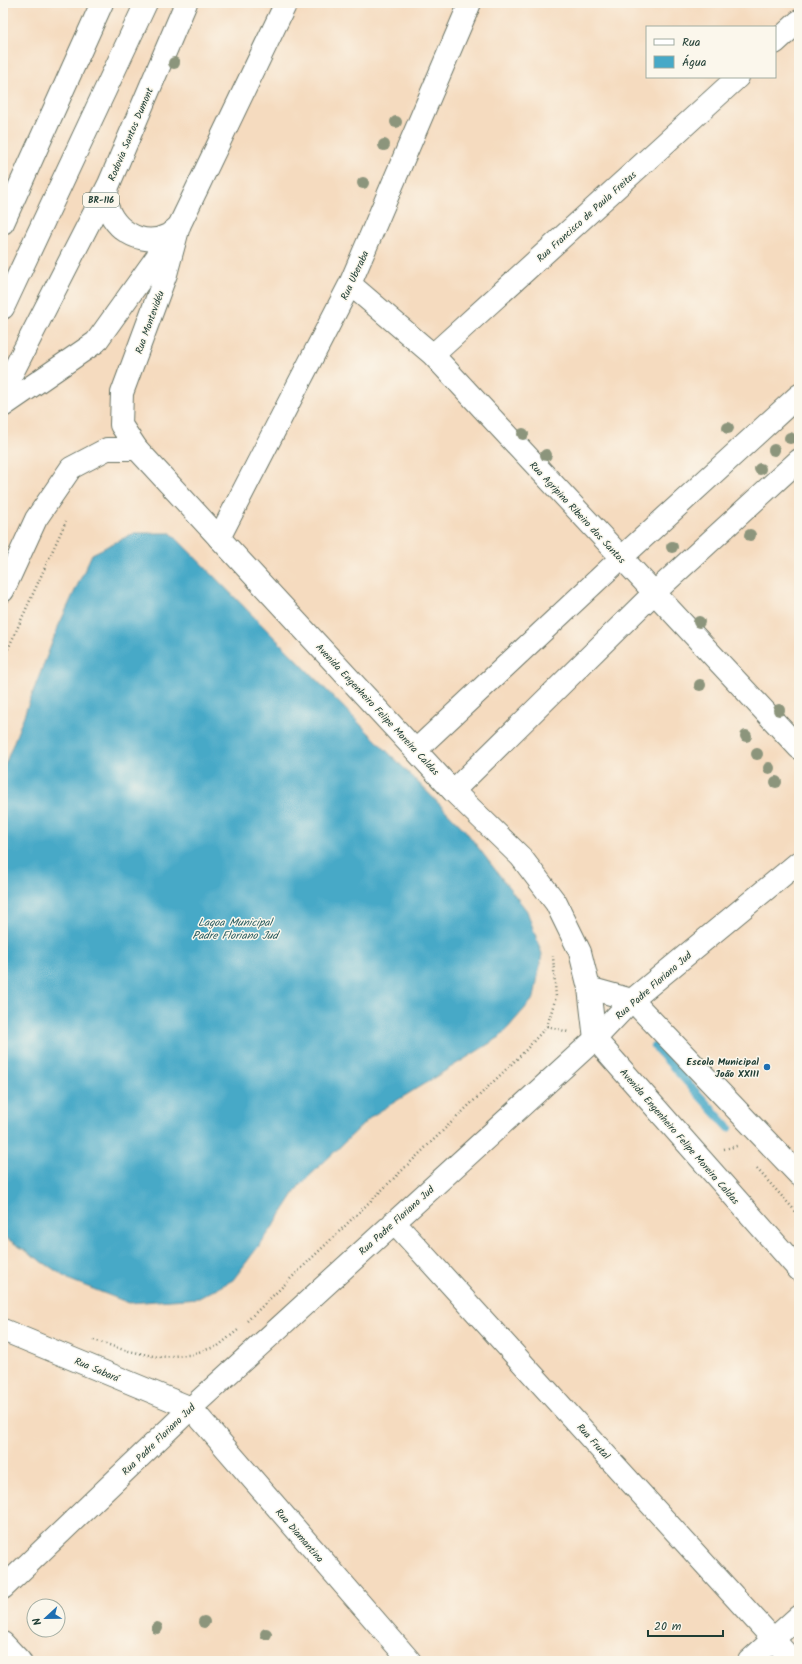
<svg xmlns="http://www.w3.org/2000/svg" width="802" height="1664" font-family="Kalam,sans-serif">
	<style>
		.water { fill: #47a9c7; stroke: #33737e }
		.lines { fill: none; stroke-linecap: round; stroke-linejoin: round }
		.stream { stroke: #47a9c7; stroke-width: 8 }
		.street-casing { stroke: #6a7465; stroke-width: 24 }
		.secondary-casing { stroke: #6a7465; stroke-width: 24 }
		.highway-casing { stroke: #6a7465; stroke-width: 24 }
		.path { stroke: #6a7465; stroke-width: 2.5; stroke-dasharray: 1 3; stroke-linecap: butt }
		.street { stroke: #fff; stroke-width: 22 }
		.secondary { stroke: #fff; stroke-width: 22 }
		.highway { stroke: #fff; stroke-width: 22 }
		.tree { fill: #8c957c }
		.poi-dot { fill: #1f6fb2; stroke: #fbf7ec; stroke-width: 1.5 }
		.labels { text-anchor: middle; stroke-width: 3; stroke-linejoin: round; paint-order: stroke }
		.shield { fill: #fbf7ec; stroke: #61756b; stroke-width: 1 }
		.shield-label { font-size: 9px; font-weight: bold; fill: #1f3d34 }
		.street-label { font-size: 10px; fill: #1f3d34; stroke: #fbf7ec }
		.poi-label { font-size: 10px; font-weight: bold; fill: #1f3d34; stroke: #fbf7ec; text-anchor: end }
		.water-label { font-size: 11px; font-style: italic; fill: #2b5d60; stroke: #fbf7ec }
	</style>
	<rect width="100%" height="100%" fill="#fbf7ec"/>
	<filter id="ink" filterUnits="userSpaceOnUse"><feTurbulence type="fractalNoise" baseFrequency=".025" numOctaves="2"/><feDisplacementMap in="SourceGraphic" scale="8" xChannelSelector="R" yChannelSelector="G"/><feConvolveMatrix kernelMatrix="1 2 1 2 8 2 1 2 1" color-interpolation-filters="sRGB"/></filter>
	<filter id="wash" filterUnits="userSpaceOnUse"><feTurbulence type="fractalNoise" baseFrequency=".012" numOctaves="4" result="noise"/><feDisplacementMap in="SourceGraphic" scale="16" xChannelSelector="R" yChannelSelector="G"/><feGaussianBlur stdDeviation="0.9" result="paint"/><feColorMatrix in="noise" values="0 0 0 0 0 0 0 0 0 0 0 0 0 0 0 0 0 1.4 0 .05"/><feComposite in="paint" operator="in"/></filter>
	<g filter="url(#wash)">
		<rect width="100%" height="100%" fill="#f5dbbf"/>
		<!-- water -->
		<path class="water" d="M134 533H171L464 829 527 911 542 954 534 998 500 1037 372 1116 299 1186 270 1231 233 1280 199 1298 129 1303 70 1280 3 1236V770L58 627 92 554Z"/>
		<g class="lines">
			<!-- stream -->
			<path class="stream" d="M654 1046 729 1128"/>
		</g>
	</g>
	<g filter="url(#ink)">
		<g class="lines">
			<!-- street casing -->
			<g class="street-casing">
				<path id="street" d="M775 43 799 21
					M350 284 433 355 799 748
					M433 355 738 77
					M219 538 350 284 470 3
					M3 591 36 519 71 468 107 449H137
					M589 988 632 1000
					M394 1222 793 1661
					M3 1330 191 1408 410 1661
					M3 1588 191 1408 595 1039 632 1000 799 862
					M3 1643 20 1661
					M749 1661 799 1616"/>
			</g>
			<!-- secondary casing -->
			<g class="secondary-casing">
				<path id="secondary" d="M286 3 179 226 166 274 122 393 121 425 137 449 453 791 521 857 556 903 580 952 589 988 595 1039 799 1270
					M416 750 621 558 799 395
					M453 791 654 593 799 460
					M632 1000 799 1175"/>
			</g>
			<!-- highway casing -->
			<g class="highway-casing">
				<path id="highway" d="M108 186C108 190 106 194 106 198 108 227 141 249 168 235 171 233 175 229 178 227
					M3 223 102 3
					M3 308 146 3
					M3 391 109 184 186 3
					M3 406 96 342 179 226"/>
			</g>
			<!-- path -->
			<path class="path" d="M3 660 66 521
				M547 1026 568 1032
				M724 1149 737 1146 738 1148
				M757 1169 799 1215
				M247 1321 525 1051 547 1026 556 997 553 956
				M94 1340 124 1350 158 1357 189 1355 218 1346 238 1330"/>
			<!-- street -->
			<use href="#street" class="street"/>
			<!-- secondary -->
			<use href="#secondary" class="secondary"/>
			<!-- highway -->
			<use href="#highway" class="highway"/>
		</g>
		<!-- trees -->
		<g class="tree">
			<circle cx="174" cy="63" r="6"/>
			<circle cx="396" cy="122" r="6"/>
			<circle cx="384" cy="145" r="6"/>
			<circle cx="363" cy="183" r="6"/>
			<circle cx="728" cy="428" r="6"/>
			<circle cx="523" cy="434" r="6"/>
			<circle cx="790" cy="438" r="6"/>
			<circle cx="774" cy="450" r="6"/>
			<circle cx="546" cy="455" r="6"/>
			<circle cx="760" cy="469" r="6"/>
			<circle cx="750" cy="535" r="6"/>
			<circle cx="672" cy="547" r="6"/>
			<circle cx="699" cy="622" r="6"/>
			<circle cx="700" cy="685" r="6"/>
			<circle cx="779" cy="710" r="6"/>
			<circle cx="746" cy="736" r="6"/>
			<circle cx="757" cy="754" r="6"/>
			<circle cx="769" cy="768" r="6"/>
			<circle cx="776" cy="782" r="6"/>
			<circle cx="204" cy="1622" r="6"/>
			<circle cx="157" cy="1628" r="6"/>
			<circle cx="266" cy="1634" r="6"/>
		</g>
	</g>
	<!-- markers -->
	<circle class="poi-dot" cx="767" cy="1067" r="4"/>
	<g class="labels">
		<!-- shield labels -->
		<rect class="shield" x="83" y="193" width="36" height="14" rx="3"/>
		<g class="shield-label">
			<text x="101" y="203">BR-116</text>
		</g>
		<!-- street labels -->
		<g class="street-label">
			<text transform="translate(130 134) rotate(-67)" y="4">Rodovia Santos Dumont</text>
			<text transform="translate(586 216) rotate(-42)" y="4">Rua Francisco de Paula Freitas</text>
			<text transform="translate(354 275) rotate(-65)" y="4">Rua Uberaba</text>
			<text transform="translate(149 322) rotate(-70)" y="4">Rua Montevidéu</text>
			<text transform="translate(578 512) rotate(47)" y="4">Rua Agripino Ribeiro dos Santos</text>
			<text transform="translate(378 709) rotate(47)" y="4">Avenida Engenheiro Felipe Moreira Caldas</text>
			<text transform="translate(653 985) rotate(-41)" y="4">Rua Padre Floriano Jud</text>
			<text transform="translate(680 1136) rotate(49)" y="4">Avenida Engenheiro Felipe Moreira Caldas</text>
			<text transform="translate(396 1220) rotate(-42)" y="4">Rua Padre Floriano Jud</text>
			<text transform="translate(97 1369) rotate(23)" y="4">Rua Sabará</text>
			<text transform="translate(158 1439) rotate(-44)" y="4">Rua Padre Floriano Jud</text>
			<text transform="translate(594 1441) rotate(48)" y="4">Rua Frutal</text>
			<text transform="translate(300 1535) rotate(49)" y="4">Rua Diamantina</text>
		</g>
		<!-- poi labels -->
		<g class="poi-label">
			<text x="759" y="1065">Escola Municipal<tspan x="759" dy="12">João XXIII</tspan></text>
		</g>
		<!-- water labels -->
		<g class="water-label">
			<text x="235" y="926">Lagoa Municipal<tspan x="235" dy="13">Padre Floriano Jud</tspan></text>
		</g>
	</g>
	<!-- margin -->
	<rect width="802" height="1664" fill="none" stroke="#fbf7ec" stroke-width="16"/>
	<!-- legend -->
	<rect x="646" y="26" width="130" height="52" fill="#fbf7ec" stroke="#a3ada2"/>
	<rect x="654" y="39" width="20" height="6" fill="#ffffff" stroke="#a3ada2"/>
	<text x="682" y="46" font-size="12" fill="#1f3d34">Rua</text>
	<rect x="654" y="56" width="20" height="12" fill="#47a9c7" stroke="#a3ada2"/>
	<text x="682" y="66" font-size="12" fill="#1f3d34">Água</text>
	<!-- north arrow -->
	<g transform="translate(46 1618) rotate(248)"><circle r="19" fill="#fbf7ec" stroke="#a3ada2"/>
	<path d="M0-3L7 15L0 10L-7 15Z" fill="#1f6fb2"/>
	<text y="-6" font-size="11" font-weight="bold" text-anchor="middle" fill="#1f3d34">N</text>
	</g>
	<!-- scale -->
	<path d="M648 1630v6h75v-6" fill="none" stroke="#1f3d34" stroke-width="2"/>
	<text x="654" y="1630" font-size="12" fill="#1f3d34" stroke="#fbf7ec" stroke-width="3" paint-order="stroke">20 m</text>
</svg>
